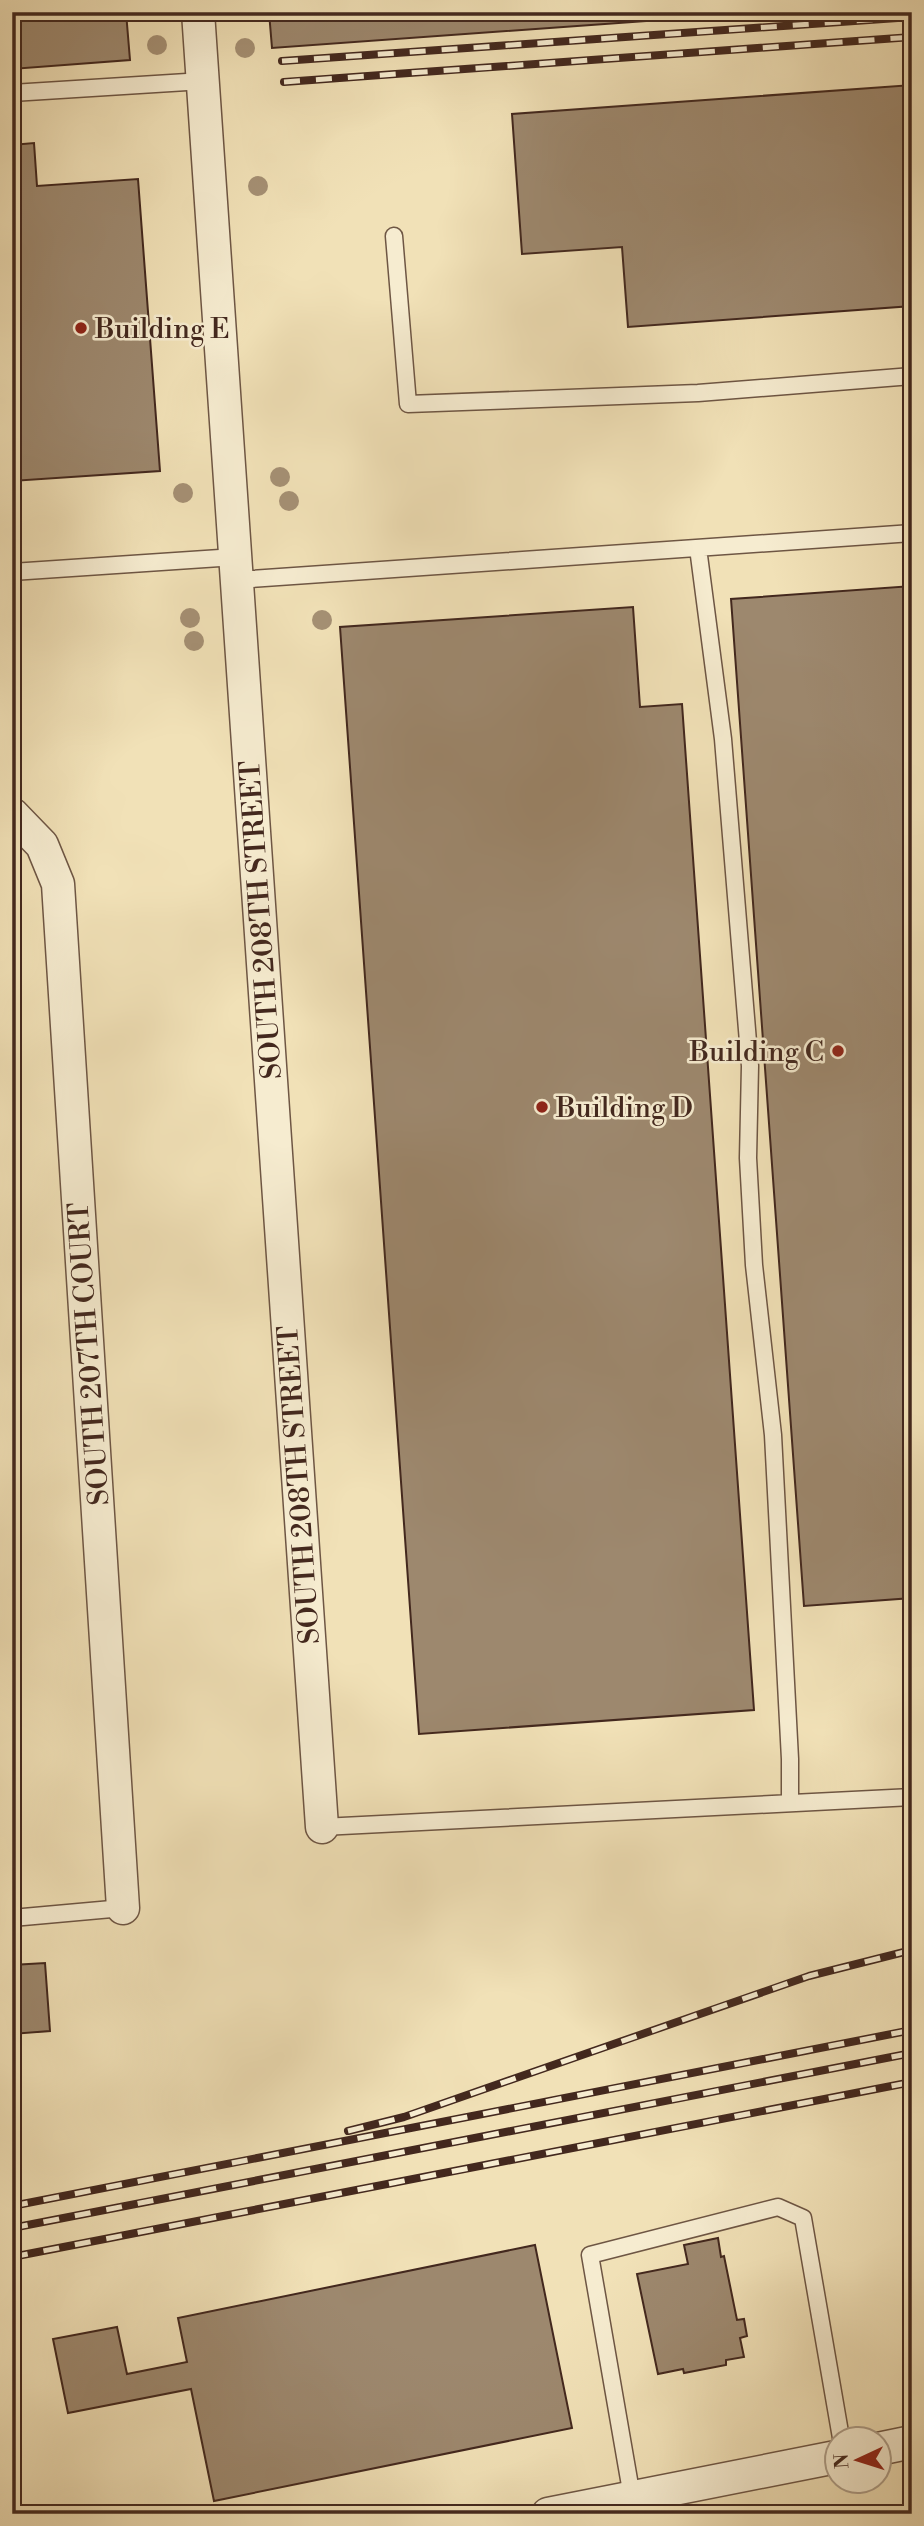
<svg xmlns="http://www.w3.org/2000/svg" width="924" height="2526" font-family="'Libre Bodoni',serif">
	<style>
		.building { fill: #9d886e; stroke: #43281e; stroke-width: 2 }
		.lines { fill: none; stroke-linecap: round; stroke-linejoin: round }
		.service-casing { stroke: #6e5644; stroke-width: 19 }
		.minor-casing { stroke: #6e5644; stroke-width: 35 }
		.service { stroke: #f6ecd0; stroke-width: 16 }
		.minor { stroke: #f6ecd0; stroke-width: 32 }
		.rail-casing { stroke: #43281e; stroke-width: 8 }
		.rail { stroke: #f6ecd0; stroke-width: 5; stroke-dasharray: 16; stroke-linecap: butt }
		.tree { fill: #a59074 }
		.poi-dot { fill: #8f2418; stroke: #f6ecd0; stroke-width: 2.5 }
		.labels { text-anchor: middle; stroke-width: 5; stroke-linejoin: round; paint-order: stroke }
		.poi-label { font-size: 28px; fill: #43281e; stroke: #f6ecd0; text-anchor: start }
		.street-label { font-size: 28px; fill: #43281e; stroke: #f6ecd0 }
	</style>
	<rect width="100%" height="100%" fill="#f1e1b7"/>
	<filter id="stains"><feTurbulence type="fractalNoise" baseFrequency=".00286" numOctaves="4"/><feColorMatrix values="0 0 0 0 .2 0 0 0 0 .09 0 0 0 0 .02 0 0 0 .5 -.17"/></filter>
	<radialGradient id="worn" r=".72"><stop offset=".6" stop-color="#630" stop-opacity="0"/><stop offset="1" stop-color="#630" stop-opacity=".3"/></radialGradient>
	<!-- building -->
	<path class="building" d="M12 12H126L130 60 12 69Z
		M269 12H770L272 48Z
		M912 85V306L628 327 622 247 522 254 512 114Z
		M34 143 37 186 138 179 160 471 12 481V145Z
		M912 586V1598L804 1606 731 599Z
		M633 607 640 707 682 704 754 1710 419 1734 340 627Z
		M45 1963 50 2031 12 2034V1965Z
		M718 2238 721 2257 724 2256 737 2320 744 2319 747 2336 740 2338 744 2357 726 2360V2365L684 2373 683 2369 658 2374 637 2274 688 2264 684 2245Z
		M535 2245 572 2428 214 2501 191 2389 68 2413 53 2339 117 2327 127 2374 187 2362 178 2318Z"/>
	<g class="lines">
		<!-- service casing -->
		<g class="service-casing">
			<path id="service" d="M12 93 203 81
				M394 236 408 404 698 393 912 376
				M698 548 723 739 750 1066 748 1158 754 1265 773 1435 790 1759V1803
				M12 572 235 557
				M237 580 912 533
				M322 1827 912 1797
				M12 1918 123 1908
				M632 2497 590 2255 778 2207 803 2218 841 2438"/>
		</g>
		<!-- minor casing -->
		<g class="minor-casing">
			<path id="minor" d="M198 12 322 1827
				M12 814 42 845 58 884 123 1908
				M878 2449 912 2442
				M548 2514 836 2457"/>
		</g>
		<!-- service -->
		<use href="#service" class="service"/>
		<!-- minor -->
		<use href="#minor" class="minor"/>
		<!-- rail casing -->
		<g class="rail-casing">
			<path id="rail" d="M282 61 912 17
				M284 82 912 37
				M348 2131 404 2117 809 1976 912 1950
				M12 2206 912 2030
				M12 2228 912 2053
				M12 2257 912 2082"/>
		</g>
		<!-- rail -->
		<use href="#rail" class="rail"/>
	</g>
	<!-- trees -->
	<g class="tree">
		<circle cx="157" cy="45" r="10"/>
		<circle cx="245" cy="48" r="10"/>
		<circle cx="258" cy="186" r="10"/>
		<circle cx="280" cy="477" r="10"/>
		<circle cx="183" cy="493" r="10"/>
		<circle cx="289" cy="501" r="10"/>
		<circle cx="190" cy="618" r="10"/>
		<circle cx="322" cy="620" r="10"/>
		<circle cx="194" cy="641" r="10"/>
	</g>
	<!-- markers -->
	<g class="poi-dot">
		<circle cx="81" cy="328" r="7"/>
		<circle cx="838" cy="1051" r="7"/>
		<circle cx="542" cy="1107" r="7"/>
	</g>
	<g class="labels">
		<!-- poi labels -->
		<g class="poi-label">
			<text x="95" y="338">Building E</text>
			<text x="824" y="1061" text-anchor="end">Building C</text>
			<text x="556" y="1117">Building D</text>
		</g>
		<!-- street labels -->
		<g class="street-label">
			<text transform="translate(260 920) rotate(-94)" y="10">SOUTH 208TH STREET</text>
			<text transform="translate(88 1354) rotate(-94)" y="10">SOUTH 207TH COURT</text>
			<text transform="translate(298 1485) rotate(-94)" y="10">SOUTH 208TH STREET</text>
		</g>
	</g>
	<!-- margin -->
	<rect width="924" height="2526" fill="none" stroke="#f1e1b7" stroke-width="42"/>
	<rect x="14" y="14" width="896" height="2498" fill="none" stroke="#43281e" stroke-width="3.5"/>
	<rect x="21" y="21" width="882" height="2484" fill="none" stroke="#43281e" stroke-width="2"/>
	<!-- north arrow -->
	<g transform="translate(858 2460) rotate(266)"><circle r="33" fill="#f6ecd0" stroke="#ae9e89" stroke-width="2"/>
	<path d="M0-5L12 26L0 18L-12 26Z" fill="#8f2418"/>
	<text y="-10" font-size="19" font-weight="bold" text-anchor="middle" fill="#43281e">N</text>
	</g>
	<rect width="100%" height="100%" filter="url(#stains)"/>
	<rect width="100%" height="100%" fill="url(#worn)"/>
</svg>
